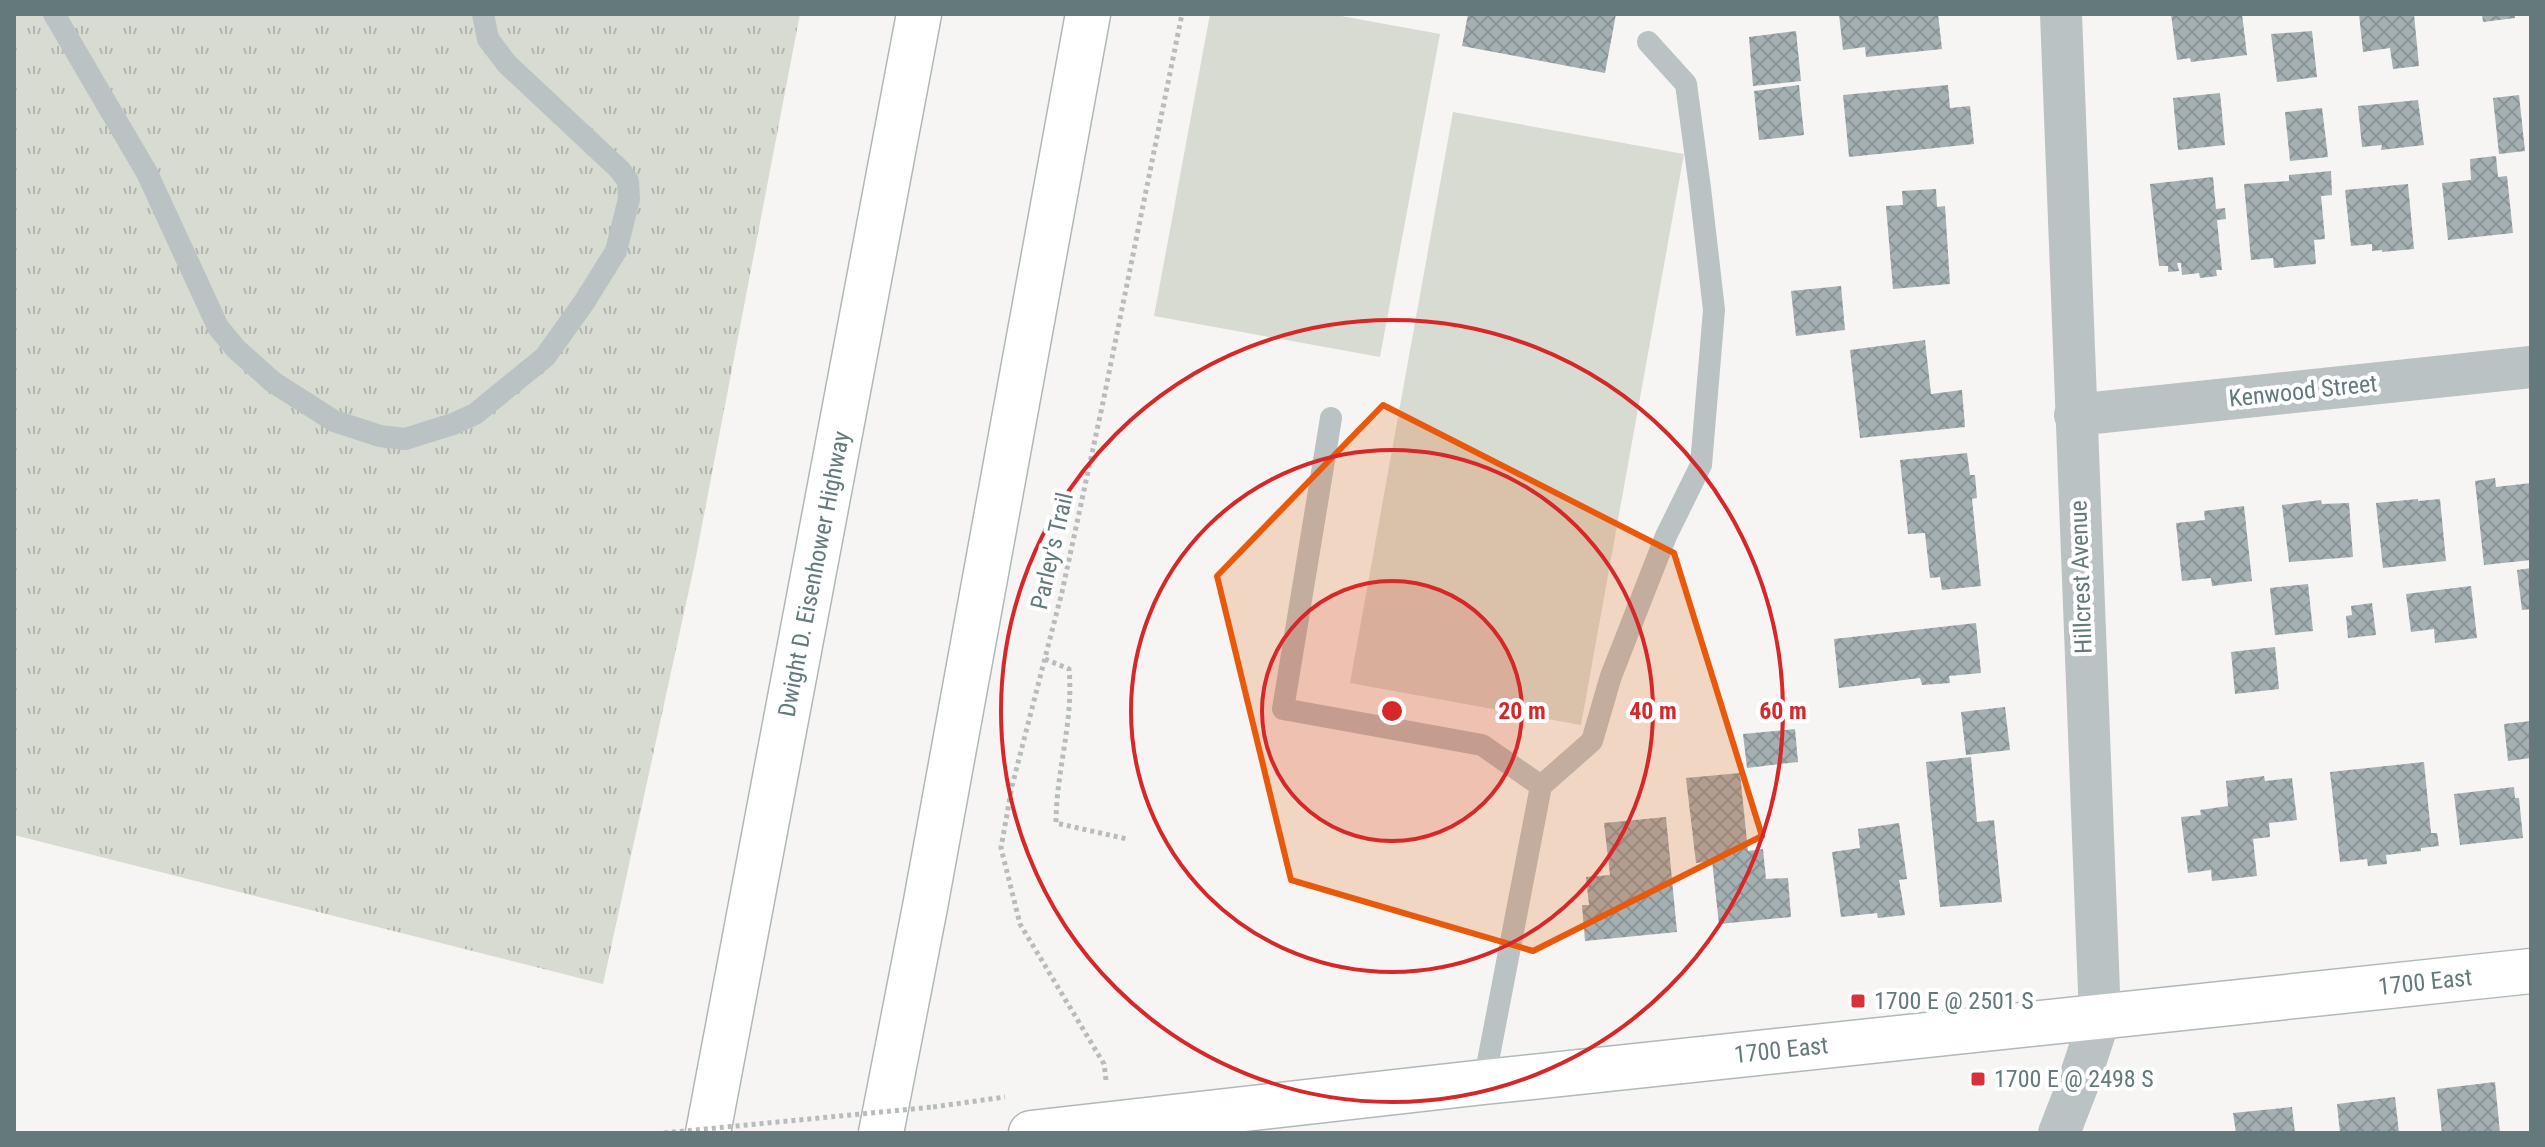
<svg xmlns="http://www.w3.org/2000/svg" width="2545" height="1147" font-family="'Roboto Condensed',sans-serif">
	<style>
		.grass { fill: url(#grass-tufts) }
		.park { fill: #d8dbd2 }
		.building { fill: url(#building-cross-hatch) }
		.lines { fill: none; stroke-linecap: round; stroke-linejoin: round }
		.secondary-casing { stroke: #b0b8ba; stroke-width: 47 }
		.highway-casing { stroke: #b1b7b8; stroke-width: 47 }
		.path { stroke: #b8bcbd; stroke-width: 5; stroke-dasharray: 4 4; stroke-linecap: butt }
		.lane { stroke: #bbc2c3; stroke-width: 22 }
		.street { stroke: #bbc2c3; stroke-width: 42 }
		.secondary { stroke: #fff; stroke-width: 44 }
		.highway { stroke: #fff; stroke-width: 44 }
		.path-bridge { stroke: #b8bcbd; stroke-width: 5; stroke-dasharray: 4 4; stroke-linecap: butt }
		.marked { fill: #e8590c; fill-opacity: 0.2; stroke: #e8590c; stroke-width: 6; stroke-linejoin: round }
		.ring { fill: none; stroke: #d62828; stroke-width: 4 }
		.poi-dot { fill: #d8313a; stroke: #fff; stroke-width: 3 }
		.labels { text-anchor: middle; stroke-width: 8; stroke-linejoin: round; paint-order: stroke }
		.street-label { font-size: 24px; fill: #63797c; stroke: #fff }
		.poi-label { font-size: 24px; fill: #63797c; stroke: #fff; text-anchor: start }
		.centre { fill: #d62828; stroke: #fff; stroke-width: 4 }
		.ring-label { font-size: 24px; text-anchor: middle; font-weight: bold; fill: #d62828; stroke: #fff; stroke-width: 8; stroke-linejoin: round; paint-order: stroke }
	</style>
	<defs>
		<pattern id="grass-tufts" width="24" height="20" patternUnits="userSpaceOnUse" patternTransform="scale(2)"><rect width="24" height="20" fill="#d8dbd2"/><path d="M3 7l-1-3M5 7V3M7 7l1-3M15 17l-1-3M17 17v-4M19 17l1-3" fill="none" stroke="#b3b6af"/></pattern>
		<pattern id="building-cross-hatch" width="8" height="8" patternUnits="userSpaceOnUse" patternTransform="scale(2)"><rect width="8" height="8" fill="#a5b0b2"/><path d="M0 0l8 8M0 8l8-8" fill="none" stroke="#8a9496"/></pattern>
	</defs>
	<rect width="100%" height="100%" fill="#f6f5f3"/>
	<!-- grass -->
	<path class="grass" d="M14 14H800L694 567 603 984 14 835Z"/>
	<!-- park -->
	<path class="park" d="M1210 14H1330L1440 34 1380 357 1154 316Z
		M1453 112 1684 154 1581 725 1350 683Z"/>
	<!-- building -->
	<path class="building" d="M1468 14H1616L1605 73 1462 46Z
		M1839 14H1938L1942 49 1866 57 1865 47 1843 50Z
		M2171 14H2242L2247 55 2191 62 2190 58 2177 60Z
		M2359 14H2414L2419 66 2393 69 2390 48 2363 52Z
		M2482 14H2515V18L2483 22Z
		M1796 31 1801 81 1753 86 1749 37Z
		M2312 31 2317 77 2277 82 2271 34Z
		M1799 85 1804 135 1759 140 1754 91Z
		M1948 85 1950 108 1970 106 1974 144 1849 157 1843 95Z
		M2220 93 2225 145 2178 150 2173 98Z
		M2519 95 2525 151 2499 154 2493 98Z
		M2418 100 2424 145 2381 150 2382 145 2362 147 2358 106Z
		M2322 108 2328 157 2290 161 2285 112Z
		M2496 156 2498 177 2507 176 2513 233 2448 240 2442 183 2471 180 2470 159Z
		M2331 171 2332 195 2321 196 2325 239 2314 240 2316 264 2274 268 2273 258 2251 260 2244 184 2289 181V175Z
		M2213 177 2216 209 2225 208 2226 219 2217 220 2222 270H2216L2217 276 2200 278 2199 273 2182 275 2181 263H2177L2179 271 2168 272V266H2159L2150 184Z
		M2408 184 2414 249 2382 252V250L2372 251V244L2351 246 2345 190Z
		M1936 189 1937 207 1945 206 1950 284 1893 289 1886 206 1903 205 1902 191Z
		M1841 286 1845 330 1796 336 1791 291Z
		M1925 340 1931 394 1962 390 1965 427 1860 438 1850 350Z
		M1967 453 1970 475H1975L1977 498 1972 499 1981 586 1942 590 1940 577 1930 578 1925 533 1908 534 1900 460Z
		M2495 478 2496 487 2531 483V560L2484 565 2475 481Z
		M2418 499V501L2440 499 2446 561 2383 568 2376 503Z
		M2321 500 2322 504 2349 503 2353 557 2289 562 2282 505Z
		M2244 506 2252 581 2212 586 2211 578 2182 581 2176 523 2205 520 2204 511Z
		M2531 568V609L2522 610 2517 570Z
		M2308 584 2313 631 2275 635 2270 588Z
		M2471 586 2477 638 2435 643 2434 629 2411 632 2406 594Z
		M2372 603 2376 635 2348 638 2346 616 2352 615 2351 606Z
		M1976 623 1981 673 1949 676 1950 683 1922 685 1920 678 1839 688 1834 639Z
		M2275 647 2279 689 2235 694 2231 652Z
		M2005 707 2010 750 1966 755 1961 712Z
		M2531 721V758L2508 761 2504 724Z
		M1795 729 1798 762 1747 768 1743 734Z
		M1971 757 1977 822 1994 820 2002 902 1940 907 1926 762Z
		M2424 762 2431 833H2437L2439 846 2421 848V851L2386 855 2387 864 2368 866 2367 859 2340 862 2330 772Z
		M1740 773 1748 851 1763 849 1766 879 1788 878 1791 917 1719 924 1712 861 1696 863 1686 778Z
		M2264 776 2265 781 2292 778 2297 820 2269 823 2270 837 2253 839 2257 876 2212 881 2211 870 2188 873 2181 817 2201 815 2200 810 2228 806 2226 781Z
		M2514 787 2515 798H2519L2523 838 2460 845 2454 794Z
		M1666 817 1677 932 1585 941 1582 905H1589L1586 877 1610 875 1604 823Z
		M1899 823 1907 879 1899 880 1905 915 1878 918 1877 913 1841 917 1832 852 1860 848 1858 829Z
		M2495 1082 2500 1133H2442L2437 1089Z
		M2395 1097 2399 1133H2340L2337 1104Z
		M2292 1107 2295 1133H2236L2233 1113Z"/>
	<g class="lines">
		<!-- secondary casing -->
		<g class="secondary-casing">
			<path id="secondary" d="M1031 1133 1484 1082 2531 971"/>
		</g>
		<!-- highway casing -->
		<g class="highway-casing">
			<path id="highway" d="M708 1133 919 14
				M881 1133 925 907 1088 14"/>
		</g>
		<!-- path -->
		<path class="path" d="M1045 659 1069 669C1074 721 1056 771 1056 823L1127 839
			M1106 1080 1104 1064 1020 924 1001 848 1012 786 1062 592 1102 407 1182 14
			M933 1107 1005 1097"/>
		<!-- lane -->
		<path class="lane" d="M54 14 147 173 218 327 236 349 273 382 334 421 380 436 405 439 453 424 475 414 545 357 585 301 616 251 629 199 628 181 620 170 507 64 488 39 483 14
			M1331 418 1283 709 1482 745 1541 786 1484 1082
			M1541 786 1592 741 1611 676 1666 536 1701 465 1714 310 1700 188 1686 84 1648 42"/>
		<!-- street -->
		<path class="street" d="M2075 415 2531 367
			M2059 1133 2078 1084 2100 1017 2061 14"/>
		<!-- secondary -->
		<use href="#secondary" class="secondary"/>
		<!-- highway -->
		<use href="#highway" class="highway"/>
		<!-- path-bridge -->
		<path class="path-bridge" d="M664 1133 933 1107"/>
	</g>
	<!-- marked area -->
	<path class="marked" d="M1383 405 1674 553 1762 836 1533 951 1291 880 1217 576Z"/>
	<!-- distance rings -->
	<circle cx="1392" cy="711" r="130" fill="#d62828" fill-opacity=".12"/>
	<g class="ring">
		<circle cx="1392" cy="711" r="130"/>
		<circle cx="1392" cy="711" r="261"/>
		<circle cx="1392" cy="711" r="391"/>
	</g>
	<!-- markers -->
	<g class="poi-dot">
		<rect x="1850" y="993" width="16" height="16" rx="4"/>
		<rect x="1970" y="1071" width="16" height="16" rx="4"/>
	</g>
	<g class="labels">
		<!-- street labels -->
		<g class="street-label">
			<text transform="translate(2303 391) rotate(-6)" y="8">Kenwood Street</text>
			<text transform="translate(1052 551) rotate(-77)" y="8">Parley's Trail</text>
			<text transform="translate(814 574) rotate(-79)" y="8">Dwight D. Eisenhower Highway</text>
			<text transform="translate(2081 577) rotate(-92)" y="8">Hillcrest Avenue</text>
			<text transform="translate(2425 982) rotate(-6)" y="8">1700 East</text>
			<text transform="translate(1781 1050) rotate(-6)" y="8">1700 East</text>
		</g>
		<!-- poi labels -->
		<g class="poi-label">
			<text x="1874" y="1009">1700 E @ 2501 S</text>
			<text x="1994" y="1087">1700 E @ 2498 S</text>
		</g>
	</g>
	<circle cx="1392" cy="711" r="12" class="centre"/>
	<g class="ring-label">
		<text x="1522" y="719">20 m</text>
		<text x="1653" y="719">40 m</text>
		<text x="1783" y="719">60 m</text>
	</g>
	<!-- border -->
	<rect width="2545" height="1147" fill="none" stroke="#63797c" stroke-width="32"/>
</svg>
